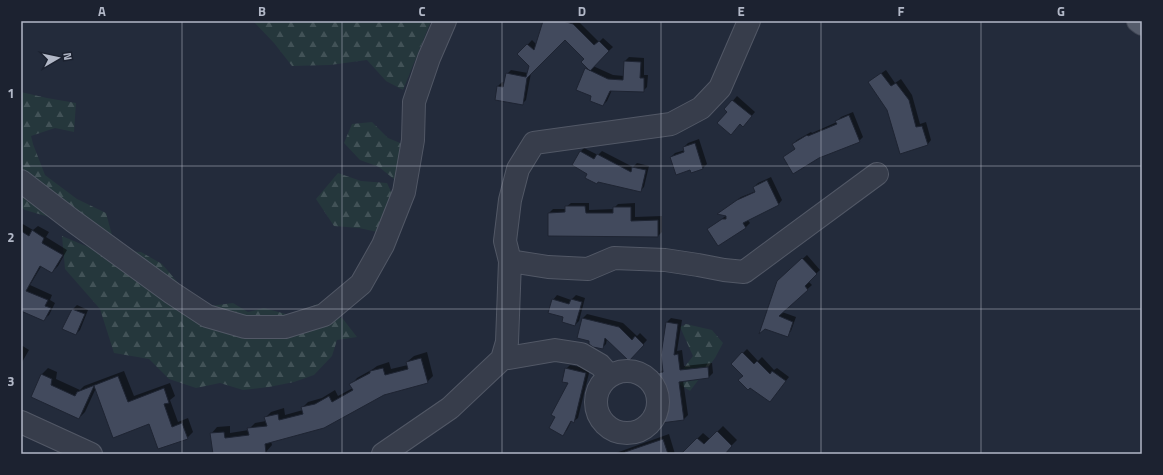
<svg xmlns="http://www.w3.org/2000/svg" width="1163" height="475" font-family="'Titillium Web',sans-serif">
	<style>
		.forest { fill: url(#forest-firs) }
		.shadow { fill: #0007 }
		.building { fill: #424a5d; stroke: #1e2432 }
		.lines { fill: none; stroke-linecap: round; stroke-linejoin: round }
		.minor-casing { stroke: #525866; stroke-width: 24 }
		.major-casing { stroke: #404654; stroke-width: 24 }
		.minor { stroke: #373d4b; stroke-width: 22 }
		.major { stroke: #555c6b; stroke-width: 22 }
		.grid { fill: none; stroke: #b2b8c7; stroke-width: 1; stroke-opacity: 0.55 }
		.neatline { fill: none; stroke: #b2b8c7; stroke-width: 1.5 }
		.grid-label { font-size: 13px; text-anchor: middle; font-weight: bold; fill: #b2b8c7 }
	</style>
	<defs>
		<pattern id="forest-firs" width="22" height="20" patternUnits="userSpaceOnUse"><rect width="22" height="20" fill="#25373c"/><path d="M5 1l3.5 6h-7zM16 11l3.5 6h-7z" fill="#425257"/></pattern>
	</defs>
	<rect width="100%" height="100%" fill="#232b3b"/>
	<!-- forest -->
	<path class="forest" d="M253 21H431L403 90 386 81 367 60 330 65 292 66 274 43Z
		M21 92 47 98 76 103 74 132 55 128 31 136 33 144 45 175 77 199 106 213 112 235 95 245 56 219 25 210 21 207Z
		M372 122 388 138 405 145 395 180 379 167 360 160 344 143 352 124Z
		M338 173 361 181 387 183 396 202 382 233 359 228 334 226 316 199Z
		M62 236 93 249 141 252 162 264 180 285 210 306 233 303 248 312 264 308 293 316 317 304 343 319 357 337 337 340 332 356 314 375 294 382 269 387 243 390 220 383 196 388 169 379 149 359 114 353 100 309 65 269Z
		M686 324 712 330 723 343 715 358 690 391 674 381 693 356 680 327Z"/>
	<!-- shadow -->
	<path class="shadow" d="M544 21H578L599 42 603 38 613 47 593 66 613 75 624 76 625 61 629 57 644 58V75H648L647 87 643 91 612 90 607 101 603 105 592 96 586 69 588 67 585 59 565 38 531 73 526 100 522 104 498 86 502 82 505 83 507 74 511 70 528 73 530 65 519 54 532 40 537 45Z
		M886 70 895 83 901 79 912 95 920 124 926 122 931 140 927 145 888 109 873 79Z
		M737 96 755 112 747 121 726 109Z
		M853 112 863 137 859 141 784 158 796 148 793 144 797 140 811 132 812 133 837 122V121L841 117Z
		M699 139 707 164 703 168 691 169 671 157 675 153 685 150 684 147 688 143Z
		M584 148 598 155 602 151 633 167 637 163 649 166 644 187 640 191 588 173 580 152Z
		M771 177 782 200 778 205 747 219 750 223 746 227 718 245 708 229 727 215 719 213 741 197 756 191 754 187 758 183Z
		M571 203H589V210L614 209V208L618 204 635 203V217L662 216V232L658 236 549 235V213L553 209H566V207Z
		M21 223 33 230 38 226 49 232 46 237 67 250 58 266 52 272 42 265 30 285 52 295 50 300 55 303 49 315 43 320 21 310Z
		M807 255 820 270 808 281 812 285 782 312 796 317 791 331 787 335 765 328 782 277Z
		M557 295 571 300 576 295 585 298 579 321 575 325 565 316 553 300Z
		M77 305 88 310 80 330 76 334 73 309Z
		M587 314 623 323 637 336 640 333 647 340 629 360 607 339 606 344 602 348 583 318Z
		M671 318 682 320 677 351 682 350 684 366 712 363 713 373 709 377 683 380 688 415 684 419 660 410 664 407 659 373 664 369 667 322Z
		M21 345 29 350 21 364Z
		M747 349 758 361 762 357 774 370 777 368 789 377 770 401 732 364Z
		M427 352 433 376 427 382 384 394 271 441 272 445 266 452 247 454H214L211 434 217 427 230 426V433L249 430V429L255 423 266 421 265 418 271 412 284 408 285 415 303 410 302 408 308 402 322 398 335 390 338 396 353 388 351 385 357 378 373 369 377 366 389 362 391 369 408 365 407 362 414 356Z
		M570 365 590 369 578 418 574 421 572 420 567 430 563 434 557 416 569 383 566 369Z
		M48 368 57 372 56 379 80 390 84 386 124 371 134 396 170 383 175 396 170 400 178 422 188 418 193 432 187 438 150 423 96 388 85 412 79 418 32 397 42 374Z
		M723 426 737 440 724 453 725 454H682L703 433 710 439Z
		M669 434 675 454H613Z"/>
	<!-- building -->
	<path class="building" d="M543 21H563L573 24 594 45 599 41 609 51 590 71 581 62 584 59 565 40 527 78 523 105 495 100 497 86 503 87 506 73 526 77 529 66 517 54 527 44 534 50Z
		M624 61 641 62 640 78H644V92L610 91 603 106 590 101 591 96 576 90 585 68 608 79 623 80Z
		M881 73 891 86 896 83 909 100 916 127 922 126 928 145 900 154 887 110 868 82Z
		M732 100 752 116 743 127 740 124 731 135 717 123 727 112 724 109Z
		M849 115 860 142 819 158 793 174 783 157 795 149 792 144 807 135 808 136 837 124 835 121Z
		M695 143 703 169 691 173 690 170 676 175 670 157 684 152 683 147Z
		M580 151 594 159 597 154 631 172 632 167 646 170 641 192 598 182 597 184 585 178 587 174 572 165Z
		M767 180 779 205 743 223 746 228 718 246 707 229 722 219H726V216L717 214 737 200 755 192 753 187Z
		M565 206H585L586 213H613V207H631V221L658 220V237L548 236V213L565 212Z
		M32 230 44 238 42 243 63 255 52 273 40 266 26 291 48 300 45 306 51 308 44 321 21 311V231L29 236Z
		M802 258 817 274 805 286 808 290 779 316 793 322 788 337 765 329 759 334 777 281Z
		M552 299 569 304 571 299 582 302 575 326 562 322 563 317 548 313Z
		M72 309 85 314 76 335 62 329Z
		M582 318 619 327 632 340 635 336 644 345 629 361 605 338 603 349 593 347 589 344V341L577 338Z
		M666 322 678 324 674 355 678 354 680 370 708 367 709 378 679 382 684 420 661 423 659 410 663 409 658 373 663 372 661 355Z
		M742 352 754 364 757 361 770 374 772 371 786 381 770 402 750 388 748 390 738 380 743 376 731 364Z
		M421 358 428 383 384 395 324 428 265 444 266 453 255 454H213L210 433 224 432 225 438 249 435 247 428 267 426 264 417 278 414 279 420 303 414 301 407 315 404 329 396 332 402 353 390 349 384 370 373V371L383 368 385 375 408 369 406 362Z
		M565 368 586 373 574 423 571 421 563 436 549 428 555 417 551 415 568 383 562 382Z
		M41 374 52 379 51 385 75 396 77 392 118 376 128 402 164 388 169 403 164 404 172 427 182 423 188 439 158 449 149 424 113 438 94 386 79 419 31 397Z
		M717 431 732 446 725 454H681L697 438 704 444Z
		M663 439 668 454H625V452Z"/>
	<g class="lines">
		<!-- minor casing -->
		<g class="minor-casing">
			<path id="minor" d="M21 181 73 221 172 293 207 316 245 327H285L324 315 361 284 383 245 404 192 413 140 414 102 429 58 445 21
				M510 261 548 267 588 269 614 258 665 260 698 265 724 270 744 272 877 174
				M502 359 555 350 581 354 600 365 609 375
				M596 402a31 31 0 1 1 62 0a31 31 0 1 1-62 0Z
				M21 422 91 454
				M383 454 450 408 502 359 507 342 510 261 505 241 510 200 518 169 534 143 671 124 701 108 720 88 749 21"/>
		</g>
		<!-- major casing -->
		<g class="major-casing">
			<path id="major" d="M1138 21 1142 24"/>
		</g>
		<!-- minor -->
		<use href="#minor" class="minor"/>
		<!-- major -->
		<use href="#major" class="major"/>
	</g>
	<!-- grid -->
	<path class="grid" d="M182 21V454M342 21V454M502 21V454M661 21V454M821 21V454M981 21V454M21 166H1142M21 309H1142"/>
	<!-- border -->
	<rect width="1163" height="475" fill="none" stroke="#1c2230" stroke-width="44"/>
	<!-- north arrow -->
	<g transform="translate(58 58) rotate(81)" stroke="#1c2230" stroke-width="3" paint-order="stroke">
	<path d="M0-3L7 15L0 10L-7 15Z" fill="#b2b8c7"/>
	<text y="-6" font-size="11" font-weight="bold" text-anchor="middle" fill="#b2b8c7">N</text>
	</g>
	<rect x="22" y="22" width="1119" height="431" class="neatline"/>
	<g class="grid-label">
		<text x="102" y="16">A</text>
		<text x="262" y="16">B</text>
		<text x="422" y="16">C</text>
		<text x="582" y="16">D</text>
		<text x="741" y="16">E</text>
		<text x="901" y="16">F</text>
		<text x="1061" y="16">G</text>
		<text x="11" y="98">1</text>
		<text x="11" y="242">2</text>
		<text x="11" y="386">3</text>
	</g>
</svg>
